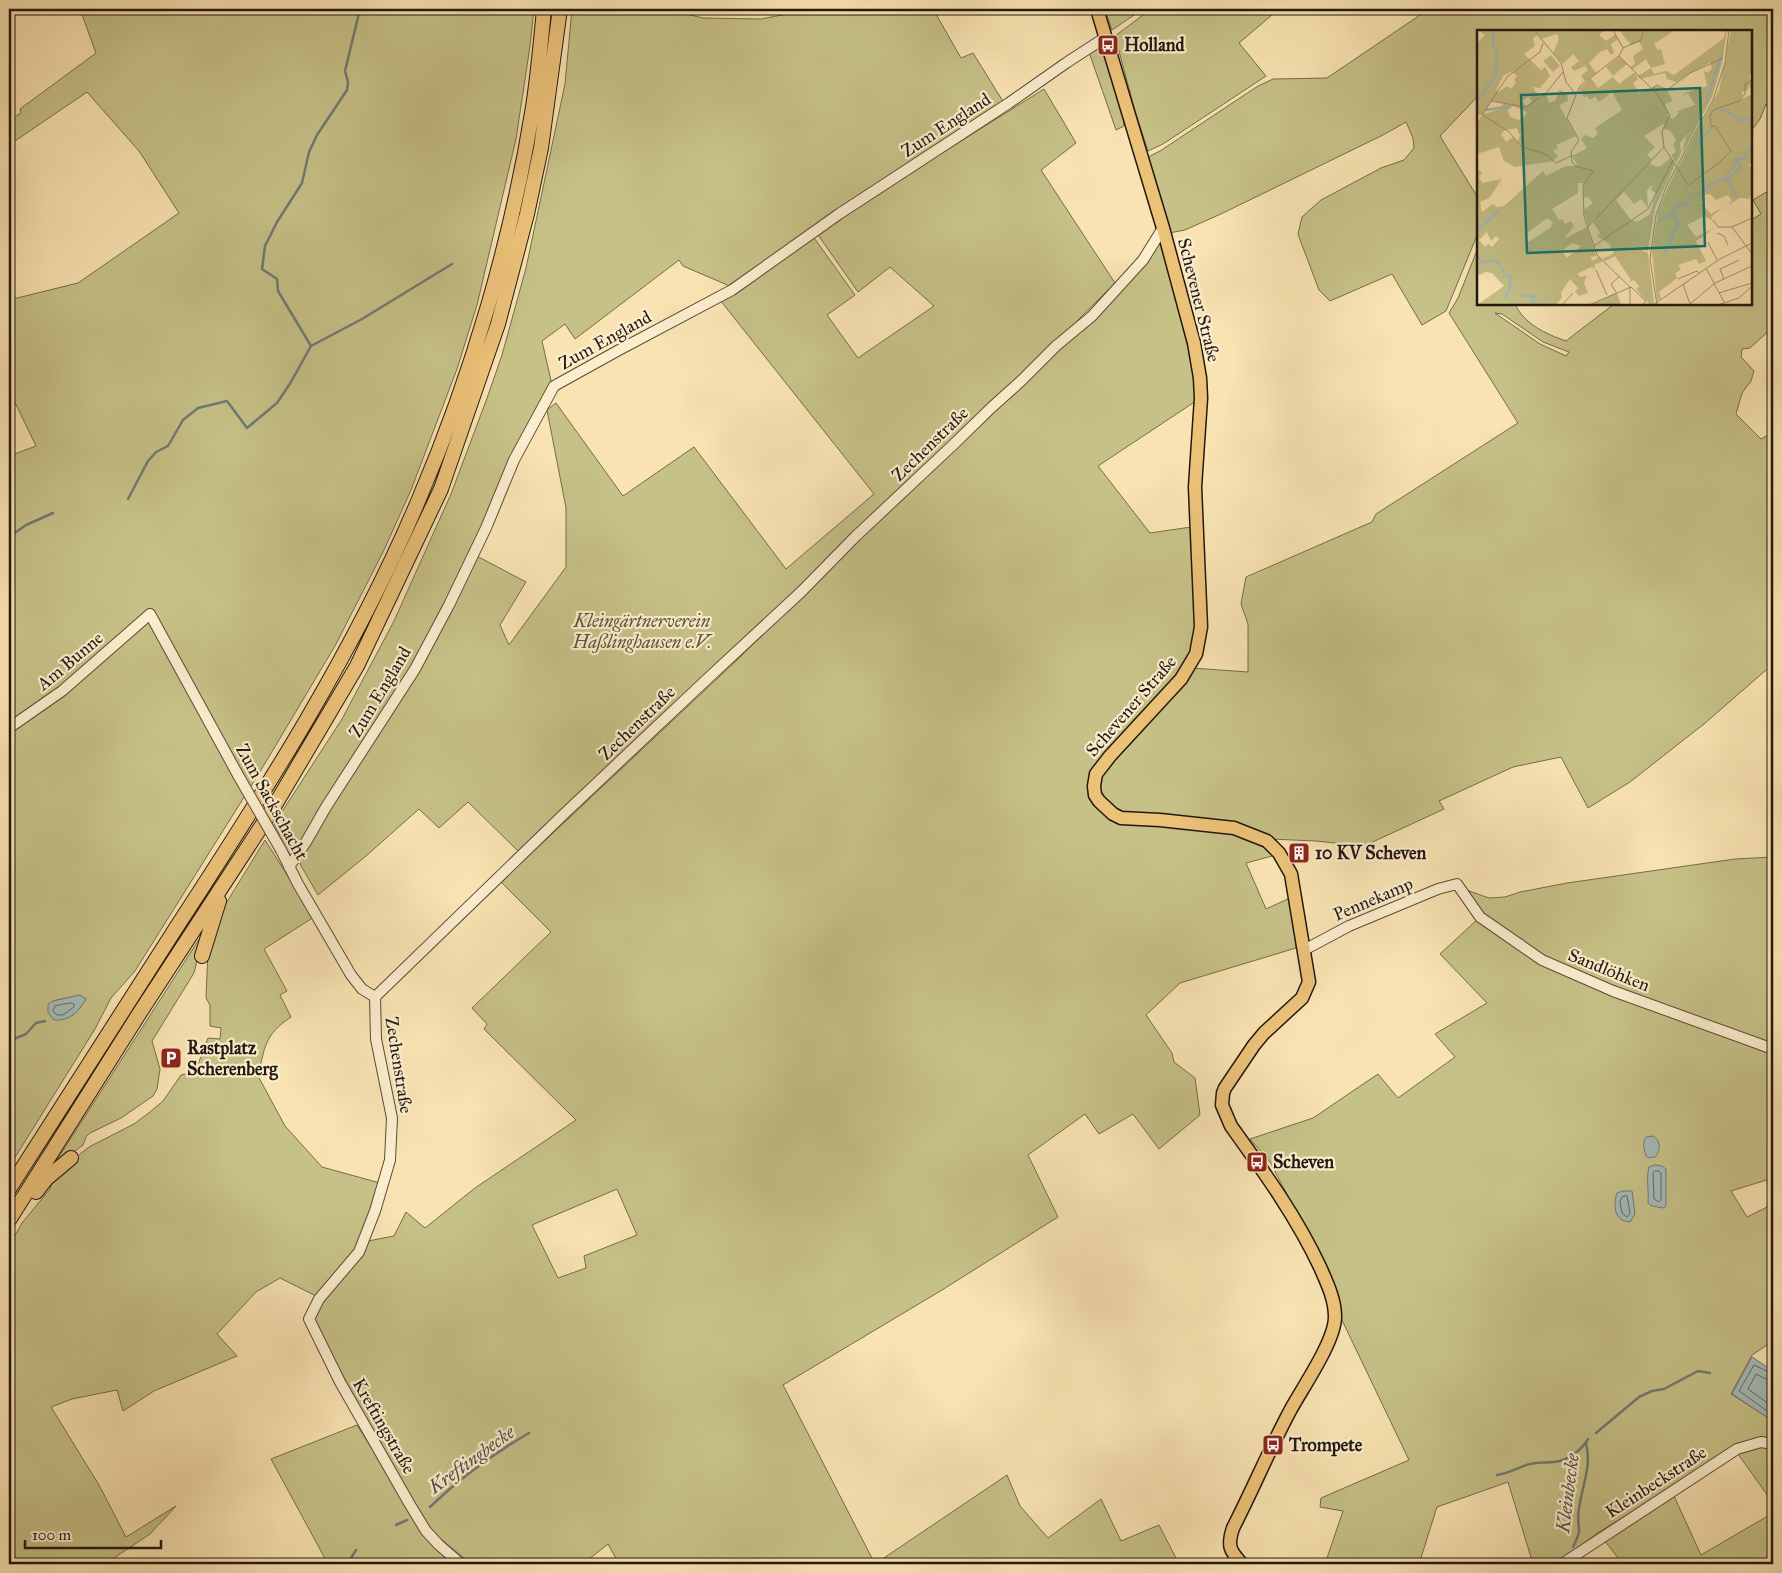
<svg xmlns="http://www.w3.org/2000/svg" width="1782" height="1573" font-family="'IM FELL Great Primer',serif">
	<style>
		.green { fill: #c6c187; stroke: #746c4c; fill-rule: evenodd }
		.water { fill: #a4bbb9; stroke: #707a75 }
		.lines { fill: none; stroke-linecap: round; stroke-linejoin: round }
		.shore { stroke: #646a64; stroke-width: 1 }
		.stream { stroke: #707a75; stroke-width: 2.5 }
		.minor-casing { stroke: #584b38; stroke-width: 12 }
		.major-casing { stroke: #231810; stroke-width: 15 }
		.highway-casing { stroke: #231810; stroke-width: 16 }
		.minor { stroke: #fbedcd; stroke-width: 10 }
		.major { stroke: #ecc279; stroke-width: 12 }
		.highway { stroke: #ecc279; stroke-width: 14 }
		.minor-bridge-casing { stroke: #584b38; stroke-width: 12; stroke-linecap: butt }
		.minor-bridge { stroke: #fbedcd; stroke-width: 10 }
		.labels { text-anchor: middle; stroke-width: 4.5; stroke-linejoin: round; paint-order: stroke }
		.poi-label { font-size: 18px; font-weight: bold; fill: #231810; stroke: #fbedcd; text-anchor: start }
		.street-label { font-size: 18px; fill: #231810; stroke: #fbedcd }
		.park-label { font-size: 18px; font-style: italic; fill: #5c533a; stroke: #fbedcd }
		.water-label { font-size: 19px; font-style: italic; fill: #50514b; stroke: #fbedcd }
		.inset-river { fill: none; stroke: #a4bbb9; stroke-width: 2.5 }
		.inset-road { fill: none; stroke: #a39271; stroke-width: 1 }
		.view { fill: #0f766e; fill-opacity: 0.15; stroke: #0f766e; stroke-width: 2.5 }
		.inset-edge { fill: none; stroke: #231810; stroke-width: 2.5 }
	</style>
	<rect width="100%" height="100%" fill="#f9e3b2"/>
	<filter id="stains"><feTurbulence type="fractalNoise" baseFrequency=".004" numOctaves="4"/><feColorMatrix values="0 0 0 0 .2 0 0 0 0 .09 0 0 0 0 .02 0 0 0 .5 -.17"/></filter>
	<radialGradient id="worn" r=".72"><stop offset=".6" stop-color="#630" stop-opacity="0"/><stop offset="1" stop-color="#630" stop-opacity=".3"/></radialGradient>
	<!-- green -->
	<path class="green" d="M80 9H534L530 46 516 139 477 305 457 369 411 490 384 550 335 646 258 775 135 971 111 998 95 1029 9 1167V456L36 446 9 390V300L78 283 179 213 139 151 87 92 9 145V120L21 113 20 109 96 53ZM80 995 86 999 80 1008 72 1016 53 1001Z
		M572 9H665L703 18 761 19 813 9H933L961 58 973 53 1004 103 732 287 683 266 679 260 575 339 565 324 542 341 552 385 473 554 526 582 500 625 509 645 566 567V508L547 410 556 403 623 496 694 447 786 569 874 494 720 300 812 235 855 295 827 315 858 358 934 306 890 267 858 292 816 232 1044 89 1076 143 1041 170 1115 283 1071 327 1082 331 1121 289 1161 240C1176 293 1195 346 1196 401L1098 466 1150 533 1191 527 1197 593 1193 654 1178 678 1094 773 1105 811 1233 831 1266 844 1276 855 1246 863 1266 909 1292 897 1296 948 1180 983 1146 1015 1172 1053 1174 1062 1195 1078 1200 1115 1159 1149 1133 1114 1099 1134 1085 1114 1028 1155 1058 1217 942 1290 783 1385 875 1564 1007 1475 1020 1506 1048 1538 1101 1499 1121 1541 1159 1525 1179 1564H619L608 1544 583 1564H471L429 1529 367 1420 314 1322 322 1301 368 1241 394 1236 406 1212 425 1228 475 1188 576 1120 484 1029 487 1024 472 1008 551 932 501 882 736 661 805 593 519 852 468 802 439 828 419 809 366 856 318 895 300 864 301 859 328 809 291 858 274 824 342 719 394 621 451 494 486 401 502 355 526 268 565 84ZM617 1189 637 1235 584 1256 586 1268 558 1278 532 1225Z
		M1105 9H1143L1112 30Z
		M1151 9H1279L1239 43 1266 76 1163 144 1148 151 1135 111 1115 36Z
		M1429 9H1773V116L1766 104 1760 119 1751 131V31H1478V96L1440 136 1478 198V233L1446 311 1422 325 1392 274 1330 301 1319 290 1302 245 1298 234 1302 217 1321 200 1381 168 1404 160 1414 148 1413 138 1406 122 1383 135 1223 213 1185 230 1169 233 1160 197 1148 157 1160 151 1258 86 1273 79 1327 78Z
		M1102 47 1123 116 1124 126 1116 130 1089 52 1093 48Z
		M1773 188V327L1750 348 1742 349 1741 357 1754 371 1751 381 1742 393 1736 414 1761 439 1773 432V664L1704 724 1630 782 1588 808 1561 757 1513 767 1439 801 1444 809 1364 846 1316 841 1270 839 1113 812 1096 786 1098 775 1192 668 1248 672V624L1241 604 1246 577 1372 522 1376 514 1518 423 1449 313 1458 298 1478 248V304H1515C1524 324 1546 334 1566 341L1614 304H1751V220L1761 214 1753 200ZM1495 313 1502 314 1543 342 1569 352 1566 356 1540 344Z
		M265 840 314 917 264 949 287 991 280 995 291 1017C264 1035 265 1047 258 1076L285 1126 322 1167 380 1183 357 1250 318 1297 280 1278 256 1292 217 1334 237 1356 154 1391 123 1411 117 1390 72 1399 51 1407 99 1485 126 1537 176 1506 150 1534 105 1564H9V1246L22 1223 50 1189 54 1178 70 1162 89 1147 134 1124 150 1112 163 1101 181 1075 195 1072 208 1038 220 1039 221 1028 210 1026V1005L206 998 208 951 225 905Z
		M1773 857V1178L1731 1191 1747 1217 1773 1204V1341L1752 1355 1731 1394 1773 1421V1441L1760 1440 1670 1489 1599 1532 1556 1564H1533L1508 1482 1437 1507 1419 1564H1325L1343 1511 1320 1507 1321 1498 1409 1460 1340 1316 1316 1250 1270 1162 1250 1139 1313 1118 1378 1074 1398 1098 1455 1057 1435 1034 1487 1003 1440 954 1481 916 1461 888 1489 898 1505 897 1520 892 1567 883 1735 859Z
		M205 930 194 973 152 1041 160 1069 157 1089 153 1096 121 1118 90 1133 86 1137 83 1145 51 1169Z
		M357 1425 430 1541 452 1564H328L271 1459Z
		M1761 1445 1773 1447V1503L1738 1454Z
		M1674 1496 1701 1555 1773 1513V1564H1623L1604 1540Z"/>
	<!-- water -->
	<path class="water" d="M80 995 86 999C78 1012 70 1021 54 1020L48 1013V1004L53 1001Z
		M1653 1136C1661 1141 1661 1150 1655 1157L1649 1158 1646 1156C1644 1149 1642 1144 1646 1137Z
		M1655 1165 1662 1166 1666 1169V1206L1663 1208 1652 1206 1648 1203C1649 1191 1646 1178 1649 1167Z
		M1623 1191H1632L1635 1214 1630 1222C1614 1221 1613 1206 1617 1193Z
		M1752 1357 1773 1371V1421L1732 1394Z"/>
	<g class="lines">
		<!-- shore -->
		<path class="shore" d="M72 1003 74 1004V1007L63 1015H57L53 1011 55 1006Z
			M1655 1171H1659L1661 1173V1200L1659 1202 1654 1199 1653 1173Z
			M1627 1196 1630 1213 1627 1217 1622 1213 1620 1202 1622 1197Z
			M1773 1374 1754 1365 1739 1391 1773 1415
			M1773 1381 1768 1380 1756 1374 1748 1389 1773 1407"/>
		<!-- stream -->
		<path class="stream" d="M311 346 362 319 452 264
			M128 499 148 461 156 452 168 446 183 420 198 408 227 401 247 428 277 403 291 382 311 346 278 291 277 279 262 269 265 246 277 222 302 183 309 152 317 135 347 90 348 82 345 71 360 9
			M9 537 26 525 53 513
			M9 1041 26 1034 36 1023 45 1021
			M1596 1433 1639 1397 1652 1391 1664 1389 1698 1371 1710 1373
			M1497 1475C1511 1473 1518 1467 1530 1464 1538 1462 1546 1463 1554 1462 1567 1461 1581 1451 1588 1439
			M430 1507C460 1478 493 1454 529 1433
			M396 1525 407 1520
			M1573 1547C1575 1543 1578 1537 1579 1532 1579 1524 1577 1517 1579 1509 1582 1485 1592 1467 1586 1443
			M351 1558 356 1550"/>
		<!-- minor casing -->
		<g class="minor-casing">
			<path id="minor" d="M9 728 62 691 150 614 238 775
				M281 850 298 884 351 975 362 989 375 997
				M289 867 306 842 326 807 415 669 449 605 486 528 514 460 554 386 619 350 732 290 839 214 1009 103 1066 63 1106 37
				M1304 950 1349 926 1438 889 1457 884 1480 917 1542 960 1613 991 1773 1049
				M461 1564 439 1545 426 1531 409 1503 340 1382 309 1319 319 1299 359 1252 375 1211 390 1160 392 1118 376 1039 375 997 564 814 705 681 801 592 856 536 954 444 992 407 1021 381 1056 346 1092 316 1143 260 1163 228
				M1562 1564 1737 1449 1761 1442 1773 1444"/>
		</g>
		<!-- major casing -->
		<g class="major-casing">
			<path id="major" d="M1097 9 1163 228 1194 343 1200 378 1201 398 1195 487 1201 627 1196 654 1181 679 1110 756 1096 774 1094 786 1095 795 1099 801 1113 814 1121 818 1160 820 1234 828 1267 841 1279 853 1291 874 1309 982 1302 998 1264 1033 1254 1045 1225 1088 1223 1093 1222 1105 1231 1126C1264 1172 1296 1216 1320 1267 1327 1283 1335 1299 1335 1317 1335 1341 1303 1387 1291 1409 1270 1448 1253 1489 1233 1528 1227 1546 1230 1551 1242 1564"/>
		</g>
		<!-- highway casing -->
		<g class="highway-casing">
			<path id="highway" d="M202 956 219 901
				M9 1189C64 1102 120 1015 176 928 266 790 355 651 419 499 472 375 512 239 533 107 538 75 541 41 544 9
				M36 1192 46 1179 71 1158
				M9 1220 139 1014 272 810 357 666 441 489 498 324 527 214 541 148 560 9"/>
		</g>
		<!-- minor -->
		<use href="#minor" class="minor"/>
		<!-- major -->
		<use href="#major" class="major"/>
		<!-- highway -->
		<use href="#highway" class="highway"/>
		<!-- minor-bridge casing -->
		<g class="minor-bridge-casing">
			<path id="minor-bridge" d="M238 775 281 850"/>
		</g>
		<!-- minor-bridge -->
		<use href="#minor-bridge" class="minor-bridge"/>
	</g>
	<!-- icons -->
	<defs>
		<g id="bus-square" transform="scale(1.125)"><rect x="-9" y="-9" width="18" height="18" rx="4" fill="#8f2418" stroke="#fbedcd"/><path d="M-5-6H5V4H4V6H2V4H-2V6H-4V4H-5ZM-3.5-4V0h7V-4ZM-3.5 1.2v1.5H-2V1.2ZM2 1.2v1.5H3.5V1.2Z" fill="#fff"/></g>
		<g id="building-square" transform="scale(1.125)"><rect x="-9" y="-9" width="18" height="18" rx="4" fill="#8f2418" stroke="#fbedcd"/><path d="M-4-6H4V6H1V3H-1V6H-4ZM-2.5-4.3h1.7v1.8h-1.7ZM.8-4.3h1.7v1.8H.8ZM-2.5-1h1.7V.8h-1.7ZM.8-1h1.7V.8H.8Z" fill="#fff"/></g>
		<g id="parking-square" transform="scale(1.125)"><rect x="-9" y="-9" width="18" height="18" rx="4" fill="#8f2418" stroke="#fbedcd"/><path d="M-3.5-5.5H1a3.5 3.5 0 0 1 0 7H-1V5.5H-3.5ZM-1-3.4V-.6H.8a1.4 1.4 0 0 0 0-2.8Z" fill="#fff"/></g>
	</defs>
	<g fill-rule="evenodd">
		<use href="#bus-square" x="1108" y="45"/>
		<use href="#building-square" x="1299" y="853"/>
		<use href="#parking-square" x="171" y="1058"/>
		<use href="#bus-square" x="1257" y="1162"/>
		<use href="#bus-square" x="1273" y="1445"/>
	</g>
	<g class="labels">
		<!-- poi labels -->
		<g class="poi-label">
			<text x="1124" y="51">Holland</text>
			<text x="1315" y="859">10 KV Scheven</text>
			<text x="187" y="1054">Rastplatz<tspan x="187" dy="21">Scherenberg</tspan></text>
			<text x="1273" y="1168">Scheven</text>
			<text x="1289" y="1451">Trompete</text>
		</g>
		<!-- street labels -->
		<g class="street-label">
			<text transform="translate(946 125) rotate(-33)" y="6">Zum England</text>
			<text transform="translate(1199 300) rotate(76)" y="6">Schevener Straße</text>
			<text transform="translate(605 340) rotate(-29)" y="6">Zum England</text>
			<text transform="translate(930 444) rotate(-44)" y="6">Zechenstraße</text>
			<text transform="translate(70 661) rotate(-40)" y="6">Am Bunne</text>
			<text transform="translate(380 692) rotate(-59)" y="6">Zum England</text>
			<text transform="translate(1131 706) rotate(-49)" y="6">Schevener Straße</text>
			<text transform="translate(637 723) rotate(-44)" y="6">Zechenstraße</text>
			<text transform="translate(272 802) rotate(61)" y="6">Zum Sackschacht</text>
			<text transform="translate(1373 899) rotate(-23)" y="6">Pennekamp</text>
			<text transform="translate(1609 970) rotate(22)" y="6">Sandlöhken</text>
			<text transform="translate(399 1065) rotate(81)" y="6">Zechenstraße</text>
			<text transform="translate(384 1426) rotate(60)" y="6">Kreftingstraße</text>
			<text transform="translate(1656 1482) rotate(-33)" y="6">Kleinbeckstraße</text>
		</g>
		<!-- park labels -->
		<g class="park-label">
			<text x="642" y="627">Kleingärtnerverein<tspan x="642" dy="21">Haßlinghausen e.V.</tspan></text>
		</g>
		<!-- water labels -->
		<g class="water-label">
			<text transform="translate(471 1459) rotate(-36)" y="7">Kreftingbecke</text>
			<text transform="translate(1567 1493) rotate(-83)" y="7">Kleinbecke</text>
		</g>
	</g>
	<!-- overview -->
	<g transform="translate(1477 30)">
		<rect width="275" height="275" fill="#f9e3b2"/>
		<path d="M1 0H128L122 5 129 11 139 4 141 9 134 14 137 23 134 25 130 19 123 22 112 33 119 43 108 51 104 46 111 40 108 36 97 41 94 37 102 31 96 24 86 34 76 23 82 9 80 4 64 9 61 4 56 9 58 16 47 24 64 40 68 37 73 46 63 58 56 57 62 67 55 72 52 66 45 71 49 76 69 63 72 73 79 70 82 60 90 63 91 71 82 75 99 106 79 115 81 118 76 121 81 126 76 131 38 137 27 131 22 117 0 124V93L5 85 25 78 26 73 15 71 6 84 0 83V13L8 5ZM35 41 40 46 37 50 39 53 34 59 30 56 22 62 19 60 26 46ZM36 76 50 82 48 86 42 90 33 87 31 80ZM40 98 42 104 50 103 43 105 41 111 36 107 29 112 24 104 28 100ZM142 0H198L177 14 181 20 184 19 188 34 174 38 177 44 189 41 197 45 247 8 248 2 244 0H250L245 33 235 67 205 124 209 107 216 101 210 105 203 113 204 122 199 133 194 125 199 122 196 115 199 109 192 100 186 99 188 93 167 106 178 117 170 125 175 129 173 133 179 137 184 136 193 128 198 134 178 178 171 221 158 217 147 219H163L171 223 177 273 173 275 159 259 162 256 157 250 151 252 154 250 138 226 128 231 126 229 137 223 132 214 120 206 123 203 116 192 119 187 111 196 107 180 116 173 111 167 107 168V153H101V163L75 179 82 190 85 189 88 194 94 191 97 196 87 209 110 197 119 226 113 227 116 231 122 227 126 231 117 235 118 239 114 237 100 244 104 247 110 245 107 253 111 263 102 266 98 262 101 258 93 249 84 263 85 268 78 275H0L27 256 15 243 9 242 0 246V138L5 143 2 147 5 153 25 149 12 168 3 172 5 182 16 174 20 177 27 176 66 141 69 146 89 136H98L100 134 95 126 110 118 104 109 108 105 116 108 121 104 118 98 145 80 135 62 122 72 118 66 113 70 110 66 107 67 102 59 114 48 121 58 136 47 142 54 158 42 161 49 156 53 162 63 179 56 190 60 196 71 188 74 192 87 196 89 202 83 200 81 218 75 211 63 206 66 208 63 230 56 227 41 231 43 235 38 233 32 199 52 190 49 188 43 163 49 161 46 174 38 169 29 156 39 153 37 158 34 156 26 166 19 162 12 154 15ZM175 154 174 160 179 163 173 184 160 192 154 190 139 170 147 162 157 174 164 169 171 178 170 161ZM70 188 76 192 73 198 51 212 48 205ZM10 202 14 211 19 206 22 209 15 217 11 214 8 217 2 210ZM95 213 104 216 90 228 85 221ZM254 0H275V43L272 45 275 61 272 55 271 60 264 62 266 65 263 70 275 64V132L271 136 275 137V165L272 169 263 168 251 175 255 171 251 165 239 170 233 164 226 165 228 170 223 172 234 184 246 177 234 187 236 191 227 186 210 195 219 207 239 197 219 211 229 231 222 234 219 229 201 235 204 240 198 243 200 248 182 262 184 268 180 271 175 221 181 181 193 153 242 60ZM74 25 83 36 76 42 66 31ZM142 27 150 34 136 46 129 37ZM140 262 144 275H114Z" fill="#c6c187" fill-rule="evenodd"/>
		<path class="inset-river" d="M16 0V17M0 71 19 45V19M228 76 245 24M9 80 34 76M243 80 256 84 261 91 268 87 275 92M220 114 235 97M249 147 260 131M250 150 260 167M221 165 238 152 254 147 264 137 259 129H266L275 116M182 191 196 183M0 201 22 180M1 225 5 233 14 230 24 234M187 226 201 193 196 182 202 174 209 175 214 167M24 236 28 244 34 247 32 262 27 268M43 265 58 266 55 272 66 275"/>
		<path class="inset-road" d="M57 0 84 33 89 52 99 65 90 88 102 110 94 122 95 132 98 136 116 141 106 155 107 186 120 225 153 257V275M136 0 146 18M142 26 180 64 193 85 185 101 187 117M174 59 180 55 190 60 213 43 246 28M99 64 104 55 142 26 146 18 164 10 167 0M14 71 31 46 63 22 66 13M0 84H6L14 71 49 77 69 63 86 42M6 85 32 102 44 116 70 125 79 133 94 126M187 117 211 155 242 133 254 121 238 96H234L233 86 236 80 262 71 268 64V54L275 50M236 190 241 197H255L275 224M111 197 187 117M255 197 275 188M240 203 247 206 251 215M231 212 240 230M117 216 171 179 196 130M229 238 247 272M119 240 130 265M201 249 220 241 222 243M247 249 243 239 262 230M206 254 213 274M139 262 134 254 143 246M242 263 275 253M213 274 238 253 275 236M85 275 96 263M112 275 154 257 169 271 165 275M176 275 243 229 275 213M180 275 173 229 179 185 190 155 236 70 248 33 252 0M241 275 262 268 275 256"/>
		<path class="view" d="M223 58 228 216 50 223 44 65Z"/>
		<rect width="275" height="275" class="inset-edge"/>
	</g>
	<!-- margin -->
	<rect width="1782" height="1573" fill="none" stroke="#f9e3b2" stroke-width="30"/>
	<rect x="10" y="10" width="1762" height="1553" fill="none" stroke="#231810" stroke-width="2.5"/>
	<rect x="15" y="15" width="1752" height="1543" fill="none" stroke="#231810"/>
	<!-- scale -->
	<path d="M25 1540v8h136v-8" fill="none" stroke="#231810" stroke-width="2.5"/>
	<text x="32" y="1540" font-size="15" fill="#231810" stroke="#fbedcd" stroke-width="4" paint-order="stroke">100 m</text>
	<rect width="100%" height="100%" filter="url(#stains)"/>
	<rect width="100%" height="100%" fill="url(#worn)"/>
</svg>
